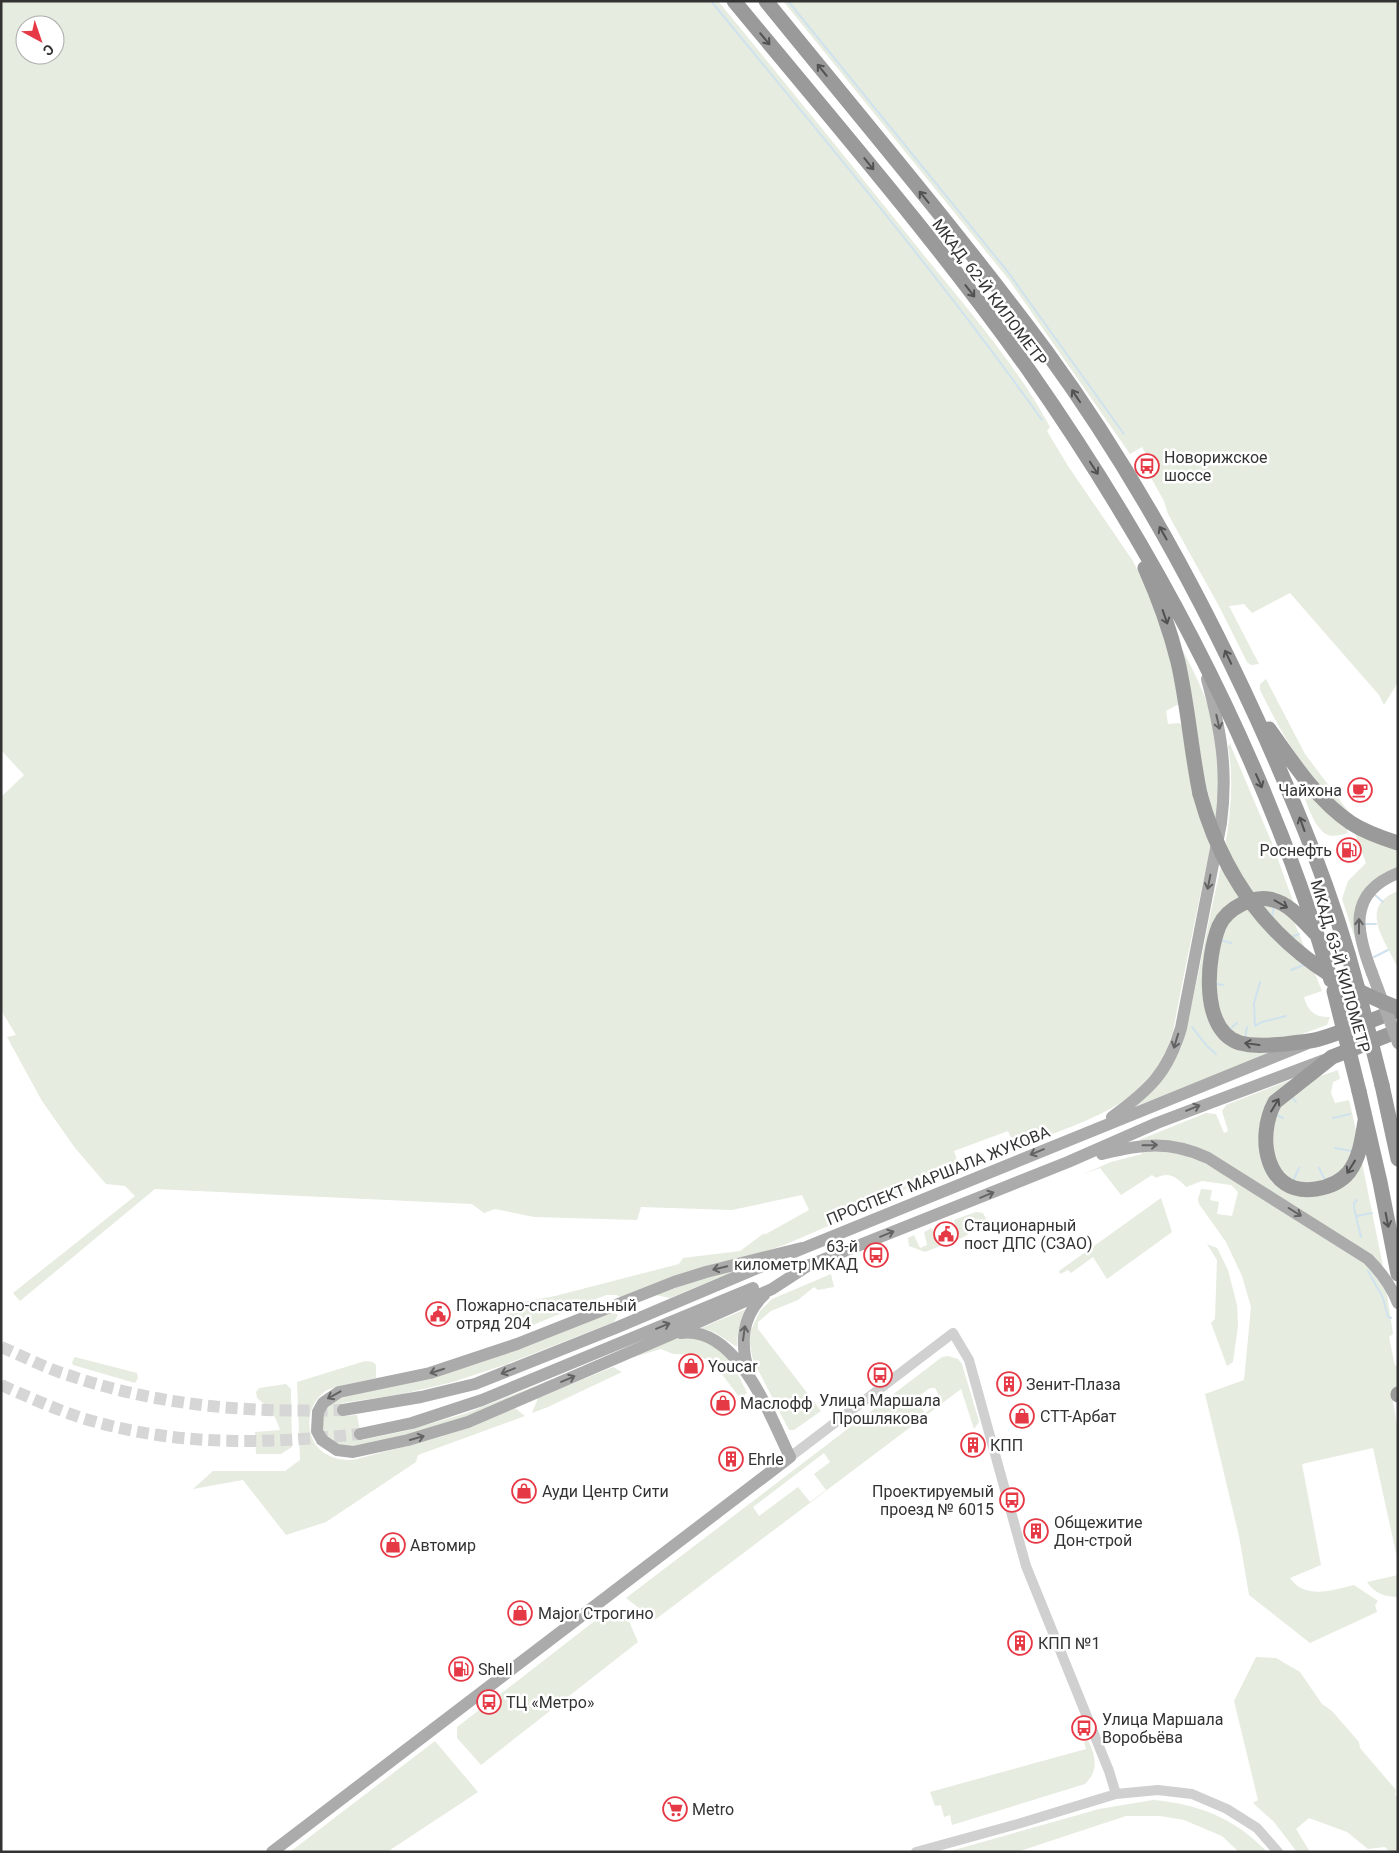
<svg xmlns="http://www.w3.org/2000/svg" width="1399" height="1853" font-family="Roboto,sans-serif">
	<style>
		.green { fill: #e6ecdf; fill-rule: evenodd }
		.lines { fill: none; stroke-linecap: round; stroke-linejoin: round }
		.stream { stroke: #cfe2ee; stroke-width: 2 }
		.major-tunnel { stroke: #d6d6d6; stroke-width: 12; stroke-dasharray: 12 6; stroke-linecap: butt }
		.minor { stroke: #d0d0d0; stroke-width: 10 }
		.major { stroke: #ababab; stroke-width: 12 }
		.highway { stroke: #9a9a9a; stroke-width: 15 }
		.major-bridge { stroke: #ababab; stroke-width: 12 }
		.highway-bridge { stroke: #9a9a9a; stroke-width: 15 }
		.oneway { stroke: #525252 }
		.oneway2 { stroke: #636363 }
		.labels { text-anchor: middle; stroke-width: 5; stroke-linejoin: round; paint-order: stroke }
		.street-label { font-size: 16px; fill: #333; stroke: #fff }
		.poi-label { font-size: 16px; fill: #333; stroke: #fff; text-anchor: start }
	</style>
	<rect width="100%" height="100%" fill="#fff"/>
	<!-- green -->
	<path class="green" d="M1 1H718C787 85 855 169 923 254 966 307 1018 367 1050 427L1047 431 1068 466 1133 561 1146 588 1156 611 1170 654 1179 704 1166 711 1168 724 1179 723 1183 726 1181 649H1182C1197 677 1212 708 1217 741 1225 790 1212 839 1202 887 1192 935 1182 983 1173 1032 1170 1039 1168 1047 1165 1054 1141 1108 1073 1125 1023 1145 1012 1147 1012 1138 1008 1131L954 1151 959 1166 890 1196 888 1188 836 1212 840 1221 784 1245 623 1298 616 1295H606L523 1329 513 1327 509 1324 507 1313 510 1307 517 1303 555 1296 679 1264 683 1258 740 1251 763 1234H766L809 1210 802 1195 732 1210 641 1207 637 1220 534 1217 495 1209 484 1213 472 1204 155 1189 20 1301 13 1293 135 1196 125 1186 106 1184 75 1148 42 1101 7 1037 16 1035 1 1010V797L24 775 1 750ZM25 25H55V55H25Z
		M783 1H1398V682L1384 705 1379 695 1290 593 1252 613 1244 604 1229 606 1259 664 1251 665 1247 662 1220 608 1168 514 1164 501 1146 469 1152 465 1142 447 1130 454 1009 280Z
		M1266 679 1305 754 1351 815C1309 784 1283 736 1260 690V684Z
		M1230 744 1272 843 1294 904 1274 895 1217 924V1028L1279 1050 1136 1106 1135 1104C1155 1085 1172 1071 1182 1045 1193 1001 1202 956 1211 911 1223 857 1238 801 1228 746Z
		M1297 775 1346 827 1348 833C1341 835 1335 837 1328 835 1312 829 1303 791 1297 775Z
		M1355 833 1398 850V868L1375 881 1358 948 1342 899 1348 881 1366 863Z
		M1398 891V968C1387 943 1356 907 1398 891Z
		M1258 903 1277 907 1293 919 1322 991 1304 997C1307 1010 1315 1018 1330 1017L1327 1025 1288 1039 1251 1043 1225 1027 1213 991 1217 945 1230 918Z
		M1338 1070 1340 1079 1333 1082 1331 1093 1335 1103 1349 1100 1358 1139 1349 1167 1319 1185 1289 1180 1275 1165 1272 1121 1284 1098 1320 1076Z
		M1290 1080 1278 1093 1263 1158 1310 1194 1361 1158 1383 1266 1227 1165 1139 1140 1206 1113 1216 1114 1224 1133 1228 1131 1222 1111 1226 1105Z
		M1142 1151H1166L1184 1155 1198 1160 1222 1173 1374 1270 1387 1294 1393 1334 1389 1337 1395 1366 1398 1365V1394L1392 1395 1398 1432V1562L1373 1448 1302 1464 1321 1565 1290 1578C1305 1600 1333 1590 1354 1585L1378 1601 1375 1605 1377 1612 1310 1643 1249 1595 1239 1536 1205 1394 1244 1380 1251 1307 1242 1276 1226 1242 1199 1204 1198 1199 1201 1189 1212 1190 1210 1200 1219 1202 1217 1214 1232 1216 1238 1192 1231 1185 1202 1181 1186 1187C1177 1177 1169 1171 1156 1178L1152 1175 1121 1195 1100 1168 1081 1175 1111 1162 1142 1154Z
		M1161 1198 1172 1232 1107 1279 1093 1257 1071 1273 1068 1270 1060 1274 1059 1271Z
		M976 1212 983 1213 987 1221 964 1237 925 1252 909 1246 908 1238 914 1235 920 1248 927 1245 924 1232 932 1228 938 1245 959 1237 954 1221 956 1219Z
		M1207 1244 1217 1248 1228 1270 1237 1305 1238 1326 1233 1362 1227 1366 1211 1323 1215 1319 1217 1260Z
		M735 1271 670 1298 656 1295 708 1276Z
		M831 1274 834 1287 818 1290 814 1287 798 1300 771 1311 758 1322V1329L821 1411 794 1430H789L753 1360 749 1340 751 1330 760 1311 772 1299Z
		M746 1309C740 1323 737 1332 737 1347L714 1332 701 1328Z
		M611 1313H615L618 1315 614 1322 507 1364 453 1382 398 1395 342 1403 344 1416 357 1415 362 1440 405 1431 464 1414 591 1364 523 1395 439 1427 346 1448 327 1437 323 1429V1414L327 1407 341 1397 474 1365 533 1344Z
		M690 1337 713 1344 732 1362 747 1393 740 1398 714 1364 698 1355 673 1354 661 1349 627 1359 673 1339Z
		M948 1356 958 1359 962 1364 978 1418 979 1422 974 1429 961 1389 656 1619 644 1612 626 1598 942 1357ZM930 1388H935L938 1393 937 1404 925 1413 915 1399ZM824 1453 830 1462 814 1474 826 1490 810 1502 798 1487 759 1516 753 1507Z
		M75 1357 137 1373 138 1378 135 1383 73 1365 72 1362Z
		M365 1361 373 1362 376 1365V1378C364 1381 332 1386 324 1392 303 1409 304 1445 330 1456 338 1460 345 1460 353 1460L437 1438 474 1426 515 1408 525 1416 418 1455 416 1462 326 1522 286 1535 243 1480 193 1489 213 1471H285L300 1460 297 1382Z
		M613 1367 622 1372 548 1407 532 1413 538 1398Z
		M286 1384 291 1389V1393L292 1447 281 1454H256L255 1432 280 1430C276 1416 269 1407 257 1398L256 1392 259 1388Z
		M1398 1575V1597C1385 1597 1374 1593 1367 1582Z
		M610 1609 628 1619 638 1642 481 1765 457 1738V1727L483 1707 486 1710 496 1703 494 1699Z
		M1256 1657 1276 1658 1300 1672 1322 1704 1332 1711 1359 1742 1360 1748 1396 1790 1395 1795 1398 1798V1852H1390L1385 1847 1368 1849 1347 1832 1309 1818 1296 1829 1310 1852H1297L1274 1822 1253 1803 1258 1800 1234 1701Z
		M1088 1740C1096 1757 1099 1770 1085 1784L952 1825 950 1815 944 1817 941 1805 935 1806 930 1792 1086 1749 1084 1742Z
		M435 1741 478 1792 387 1852H290Z
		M1153 1800C1198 1804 1235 1818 1267 1852H1239L1222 1836 1184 1820 1160 1816H1126L1017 1852H947L1099 1809Z"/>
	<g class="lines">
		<!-- stream -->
		<path class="stream" d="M711 1C824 139 939 275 1042 420
			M788 1 1008 272 1124 434
			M1374 894 1383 902
			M1272 916 1274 906
			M1366 924H1376
			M1292 937 1299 934
			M1220 940 1231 943
			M1374 957 1388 950
			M1291 970 1306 964
			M1260 982 1254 1003 1255 1026 1262 1022 1286 1016
			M1217 984 1223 985
			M1192 1027 1207 1046 1216 1054
			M1230 1029 1237 1023
			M1245 1038 1247 1027
			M1292 1097 1296 1102
			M1277 1115 1283 1118
			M1333 1118 1350 1114
			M1335 1148 1351 1151
			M1319 1168 1325 1180
			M1293 1181 1299 1168
			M1357 1200 1354 1203V1208L1361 1237
			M1357 1216 1372 1213
			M1368 1271 1383 1298 1388 1317 1391 1318"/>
		<!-- major-tunnel -->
		<path class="major-tunnel" d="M1 1347C23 1356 45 1368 68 1375 158 1406 249 1413 343 1410
			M1 1385C28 1397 55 1409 82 1418 177 1447 264 1444 360 1434"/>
		<!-- minor -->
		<path class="minor" d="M790 1457 953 1333 969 1360 1026 1566 1109 1771 1116 1794
			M916 1852 1021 1823 1116 1794 1158 1790 1192 1794 1227 1809 1257 1828 1278 1852"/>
		<!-- major -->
		<path class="major" d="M1372 973C1356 932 1347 893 1398 873
			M1112 1117C1149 1090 1168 1073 1181 1028L1221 823C1228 770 1221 731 1207 679
			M1102 1154C1141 1144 1170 1140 1208 1158L1368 1259C1381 1272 1391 1285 1398 1303
			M802 1248 706 1272 674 1282 517 1344 430 1373 339 1392 323 1403 318 1412 317 1431 322 1440 337 1450 353 1452 408 1440 468 1422 672 1334 772 1289 809 1265
			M794 1252 1306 1044
			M802 1268 1068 1162 1157 1123 1324 1060
			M749 1373C740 1344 741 1317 764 1295
			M343 1410 421 1397 475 1384 618 1327 769 1263
			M360 1434 412 1423 482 1400 753 1288
			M272 1852 790 1457C770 1416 737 1324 680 1333"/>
		<!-- highway -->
		<path class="highway" d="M734 1C834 122 937 241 1028 369 1159 556 1266 761 1331 980
			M766 1C860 117 957 231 1046 351 1130 466 1198 590 1257 719 1296 805 1333 894 1357 986
			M1145 568C1159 599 1170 630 1178 662 1188 706 1191 751 1200 794
			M1269 729C1292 762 1318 801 1351 823 1365 832 1382 838 1398 843
			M1315 933C1303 921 1290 904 1273 900 1254 894 1227 908 1219 926 1207 956 1199 1030 1240 1043 1255 1047 1270 1045 1285 1044 1296 1042 1309 1042 1319 1039 1346 1031 1372 1020 1398 1010
			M1382 1085 1398 1159
			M1359 1091 1380 1182 1398 1274
			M1365 1121C1362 1139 1360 1157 1349 1172 1341 1182 1329 1187 1316 1189 1265 1197 1256 1136 1275 1102L1332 1057 1398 1031
			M1398 1394V1395"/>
		<!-- major-bridge -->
		<path class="major-bridge" d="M1372 973 1398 1043"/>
		<!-- highway-bridge -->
		<path class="highway-bridge" d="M1200 794C1229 900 1295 970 1398 1008
			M1357 986 1382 1085
			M1334 991 1359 1091"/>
	</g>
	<!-- one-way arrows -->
	<defs><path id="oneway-shaft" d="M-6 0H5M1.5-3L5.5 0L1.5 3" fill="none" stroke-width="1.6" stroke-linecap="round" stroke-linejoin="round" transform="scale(1.25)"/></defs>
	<g class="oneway">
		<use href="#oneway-shaft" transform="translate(765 39) rotate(50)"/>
		<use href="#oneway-shaft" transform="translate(822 70) rotate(-129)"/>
		<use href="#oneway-shaft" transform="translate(869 164) rotate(51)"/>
		<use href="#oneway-shaft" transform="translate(924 197) rotate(-129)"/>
		<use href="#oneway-shaft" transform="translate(970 291) rotate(52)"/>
		<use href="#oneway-shaft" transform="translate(1076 396) rotate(-124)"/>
		<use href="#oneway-shaft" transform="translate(1094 468) rotate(57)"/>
		<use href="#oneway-shaft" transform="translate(1163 533) rotate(-119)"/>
		<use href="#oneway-shaft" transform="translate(1165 617) rotate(71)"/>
		<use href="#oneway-shaft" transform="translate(1228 657) rotate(-115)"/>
		<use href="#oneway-shaft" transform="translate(1259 781) rotate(66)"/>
		<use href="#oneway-shaft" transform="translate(1302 824) rotate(-110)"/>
		<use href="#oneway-shaft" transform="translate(1281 904) rotate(30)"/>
		<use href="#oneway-shaft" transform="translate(1252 1044) rotate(-172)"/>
		<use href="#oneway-shaft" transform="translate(1275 1105) rotate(-59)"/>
		<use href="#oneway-shaft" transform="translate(1351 1167) rotate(122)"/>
		<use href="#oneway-shaft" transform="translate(1387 1220) rotate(79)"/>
	</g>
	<g class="oneway2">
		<use href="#oneway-shaft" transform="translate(1218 722) rotate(77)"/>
		<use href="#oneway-shaft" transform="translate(1209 882) rotate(101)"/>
		<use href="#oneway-shaft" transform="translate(1359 926) rotate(-90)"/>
		<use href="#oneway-shaft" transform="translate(1176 1041) rotate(107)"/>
		<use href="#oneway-shaft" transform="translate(1193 1108) rotate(-22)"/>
		<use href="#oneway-shaft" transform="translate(1150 1145) rotate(-1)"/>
		<use href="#oneway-shaft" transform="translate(1037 1152) rotate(158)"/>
		<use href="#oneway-shaft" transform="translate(987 1195) rotate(-22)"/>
		<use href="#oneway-shaft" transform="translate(1295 1212) rotate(32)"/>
		<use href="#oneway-shaft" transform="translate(887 1234) rotate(-22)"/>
		<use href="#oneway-shaft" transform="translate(720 1268) rotate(166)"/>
		<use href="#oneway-shaft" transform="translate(663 1326) rotate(-22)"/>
		<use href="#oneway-shaft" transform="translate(744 1333) rotate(-82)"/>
		<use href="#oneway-shaft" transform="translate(437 1371) rotate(162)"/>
		<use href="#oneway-shaft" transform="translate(508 1371) rotate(158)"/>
		<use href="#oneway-shaft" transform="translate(568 1379) rotate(-23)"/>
		<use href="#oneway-shaft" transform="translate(334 1395) rotate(151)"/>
		<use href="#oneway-shaft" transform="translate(417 1438) rotate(-16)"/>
	</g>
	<!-- icons -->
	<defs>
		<g id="bus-ring" transform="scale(1.25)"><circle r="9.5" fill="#fff" stroke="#e63946" stroke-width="1.5"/><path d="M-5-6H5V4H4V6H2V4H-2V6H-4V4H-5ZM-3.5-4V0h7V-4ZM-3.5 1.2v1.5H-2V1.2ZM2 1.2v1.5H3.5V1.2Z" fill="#e63946"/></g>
		<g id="cafe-ring" transform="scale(1.25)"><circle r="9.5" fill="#fff" stroke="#e63946" stroke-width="1.5"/><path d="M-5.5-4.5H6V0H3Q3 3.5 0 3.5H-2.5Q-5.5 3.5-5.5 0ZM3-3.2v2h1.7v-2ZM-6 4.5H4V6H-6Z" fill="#e63946"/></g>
		<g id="fuel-ring" transform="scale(1.25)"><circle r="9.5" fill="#fff" stroke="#e63946" stroke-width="1.5"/><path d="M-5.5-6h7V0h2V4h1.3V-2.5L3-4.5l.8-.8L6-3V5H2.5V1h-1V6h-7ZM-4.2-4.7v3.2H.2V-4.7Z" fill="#e63946"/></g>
		<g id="civic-ring" transform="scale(1.25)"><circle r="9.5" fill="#fff" stroke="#e63946" stroke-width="1.5"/><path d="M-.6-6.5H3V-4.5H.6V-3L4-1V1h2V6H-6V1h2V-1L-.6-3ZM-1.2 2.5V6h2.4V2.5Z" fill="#e63946"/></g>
		<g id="shop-ring" transform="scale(1.25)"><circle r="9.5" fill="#fff" stroke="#e63946" stroke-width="1.5"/><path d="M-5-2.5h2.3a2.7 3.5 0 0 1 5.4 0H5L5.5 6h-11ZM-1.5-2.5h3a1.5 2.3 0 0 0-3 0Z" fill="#e63946"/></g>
		<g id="building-ring" transform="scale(1.25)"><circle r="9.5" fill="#fff" stroke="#e63946" stroke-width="1.5"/><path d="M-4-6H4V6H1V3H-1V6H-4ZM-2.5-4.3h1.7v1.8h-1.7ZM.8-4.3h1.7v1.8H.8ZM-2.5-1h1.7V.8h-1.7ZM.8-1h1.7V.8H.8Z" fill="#e63946"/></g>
		<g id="supermarket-ring" transform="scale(1.25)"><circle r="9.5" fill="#fff" stroke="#e63946" stroke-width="1.5"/><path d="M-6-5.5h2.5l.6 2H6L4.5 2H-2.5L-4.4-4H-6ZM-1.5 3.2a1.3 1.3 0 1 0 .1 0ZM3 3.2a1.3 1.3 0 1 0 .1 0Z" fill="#e63946"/></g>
	</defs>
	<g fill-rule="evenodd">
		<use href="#bus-ring" x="1147" y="466"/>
		<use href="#cafe-ring" x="1360" y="790"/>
		<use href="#fuel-ring" x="1349" y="850"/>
		<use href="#civic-ring" x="946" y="1234"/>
		<use href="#bus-ring" x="876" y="1255"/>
		<use href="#civic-ring" x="438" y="1314"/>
		<use href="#shop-ring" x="691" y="1366"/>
		<use href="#bus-ring" x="880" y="1375"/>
		<use href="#building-ring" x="1009" y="1384"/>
		<use href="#shop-ring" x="723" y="1403"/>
		<use href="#shop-ring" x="1022" y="1416"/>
		<use href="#building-ring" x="973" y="1445"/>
		<use href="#building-ring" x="731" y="1459"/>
		<use href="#shop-ring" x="524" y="1491"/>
		<use href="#bus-ring" x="1012" y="1500"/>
		<use href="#building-ring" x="1036" y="1531"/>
		<use href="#shop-ring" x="393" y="1545"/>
		<use href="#shop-ring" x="520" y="1613"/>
		<use href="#building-ring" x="1020" y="1643"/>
		<use href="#fuel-ring" x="461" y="1669"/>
		<use href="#bus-ring" x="489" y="1702"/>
		<use href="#bus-ring" x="1084" y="1728"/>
		<use href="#supermarket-ring" x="675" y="1809"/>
	</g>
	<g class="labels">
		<!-- street labels -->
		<g class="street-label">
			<text transform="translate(990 292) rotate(53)" y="6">МКАД, 62-Й КИЛОМЕТР</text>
			<text transform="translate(1341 966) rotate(74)" y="6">МКАД, 63-Й КИЛОМЕТР</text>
			<text transform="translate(938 1175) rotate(-22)" y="6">ПРОСПЕКТ МАРШАЛА ЖУКОВА</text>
		</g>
		<!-- poi labels -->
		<g class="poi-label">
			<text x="1164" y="463">Новорижское<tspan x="1164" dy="18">шоссе</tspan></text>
			<text x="1342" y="796" text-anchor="end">Чайхона</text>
			<text x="1332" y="856" text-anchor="end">Роснефть</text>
			<text x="964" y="1231">Стационарный<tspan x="964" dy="18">пост ДПС (СЗАО)</tspan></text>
			<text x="858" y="1252" text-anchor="end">63-й<tspan x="858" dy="18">километр МКАД</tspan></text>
			<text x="456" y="1311">Пожарно-спасательный<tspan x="456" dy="18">отряд 204</tspan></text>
			<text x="708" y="1372">Youcar</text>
			<text x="1026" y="1390">Зенит-Плаза</text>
			<text x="880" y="1406" text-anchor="middle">Улица Маршала<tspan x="880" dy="18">Прошлякова</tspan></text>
			<text x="740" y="1409">Маслофф</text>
			<text x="1040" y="1422">СТТ-Арбат</text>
			<text x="990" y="1451">КПП</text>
			<text x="748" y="1465">Ehrle</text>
			<text x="542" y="1497">Ауди Центр Сити</text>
			<text x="994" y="1497" text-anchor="end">Проектируемый<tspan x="994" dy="18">проезд № 6015</tspan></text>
			<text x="1054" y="1528">Общежитие<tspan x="1054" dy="18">Дон-строй</tspan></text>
			<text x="410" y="1551">Автомир</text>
			<text x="538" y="1619">Major Строгино</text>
			<text x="1038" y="1649">КПП №1</text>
			<text x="478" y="1675">Shell</text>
			<text x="506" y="1708">ТЦ «Метро»</text>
			<text x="1102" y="1725">Улица Маршала<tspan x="1102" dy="18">Воробьёва</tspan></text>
			<text x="692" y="1815">Metro</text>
		</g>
	</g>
	<!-- border -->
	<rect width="1399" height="1853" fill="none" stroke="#333333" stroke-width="5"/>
	<!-- north arrow -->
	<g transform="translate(40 40) rotate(140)"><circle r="24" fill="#ffffff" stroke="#adadad"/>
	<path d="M0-4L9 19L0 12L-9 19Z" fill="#e63946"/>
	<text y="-8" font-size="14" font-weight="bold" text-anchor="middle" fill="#333333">С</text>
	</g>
</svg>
